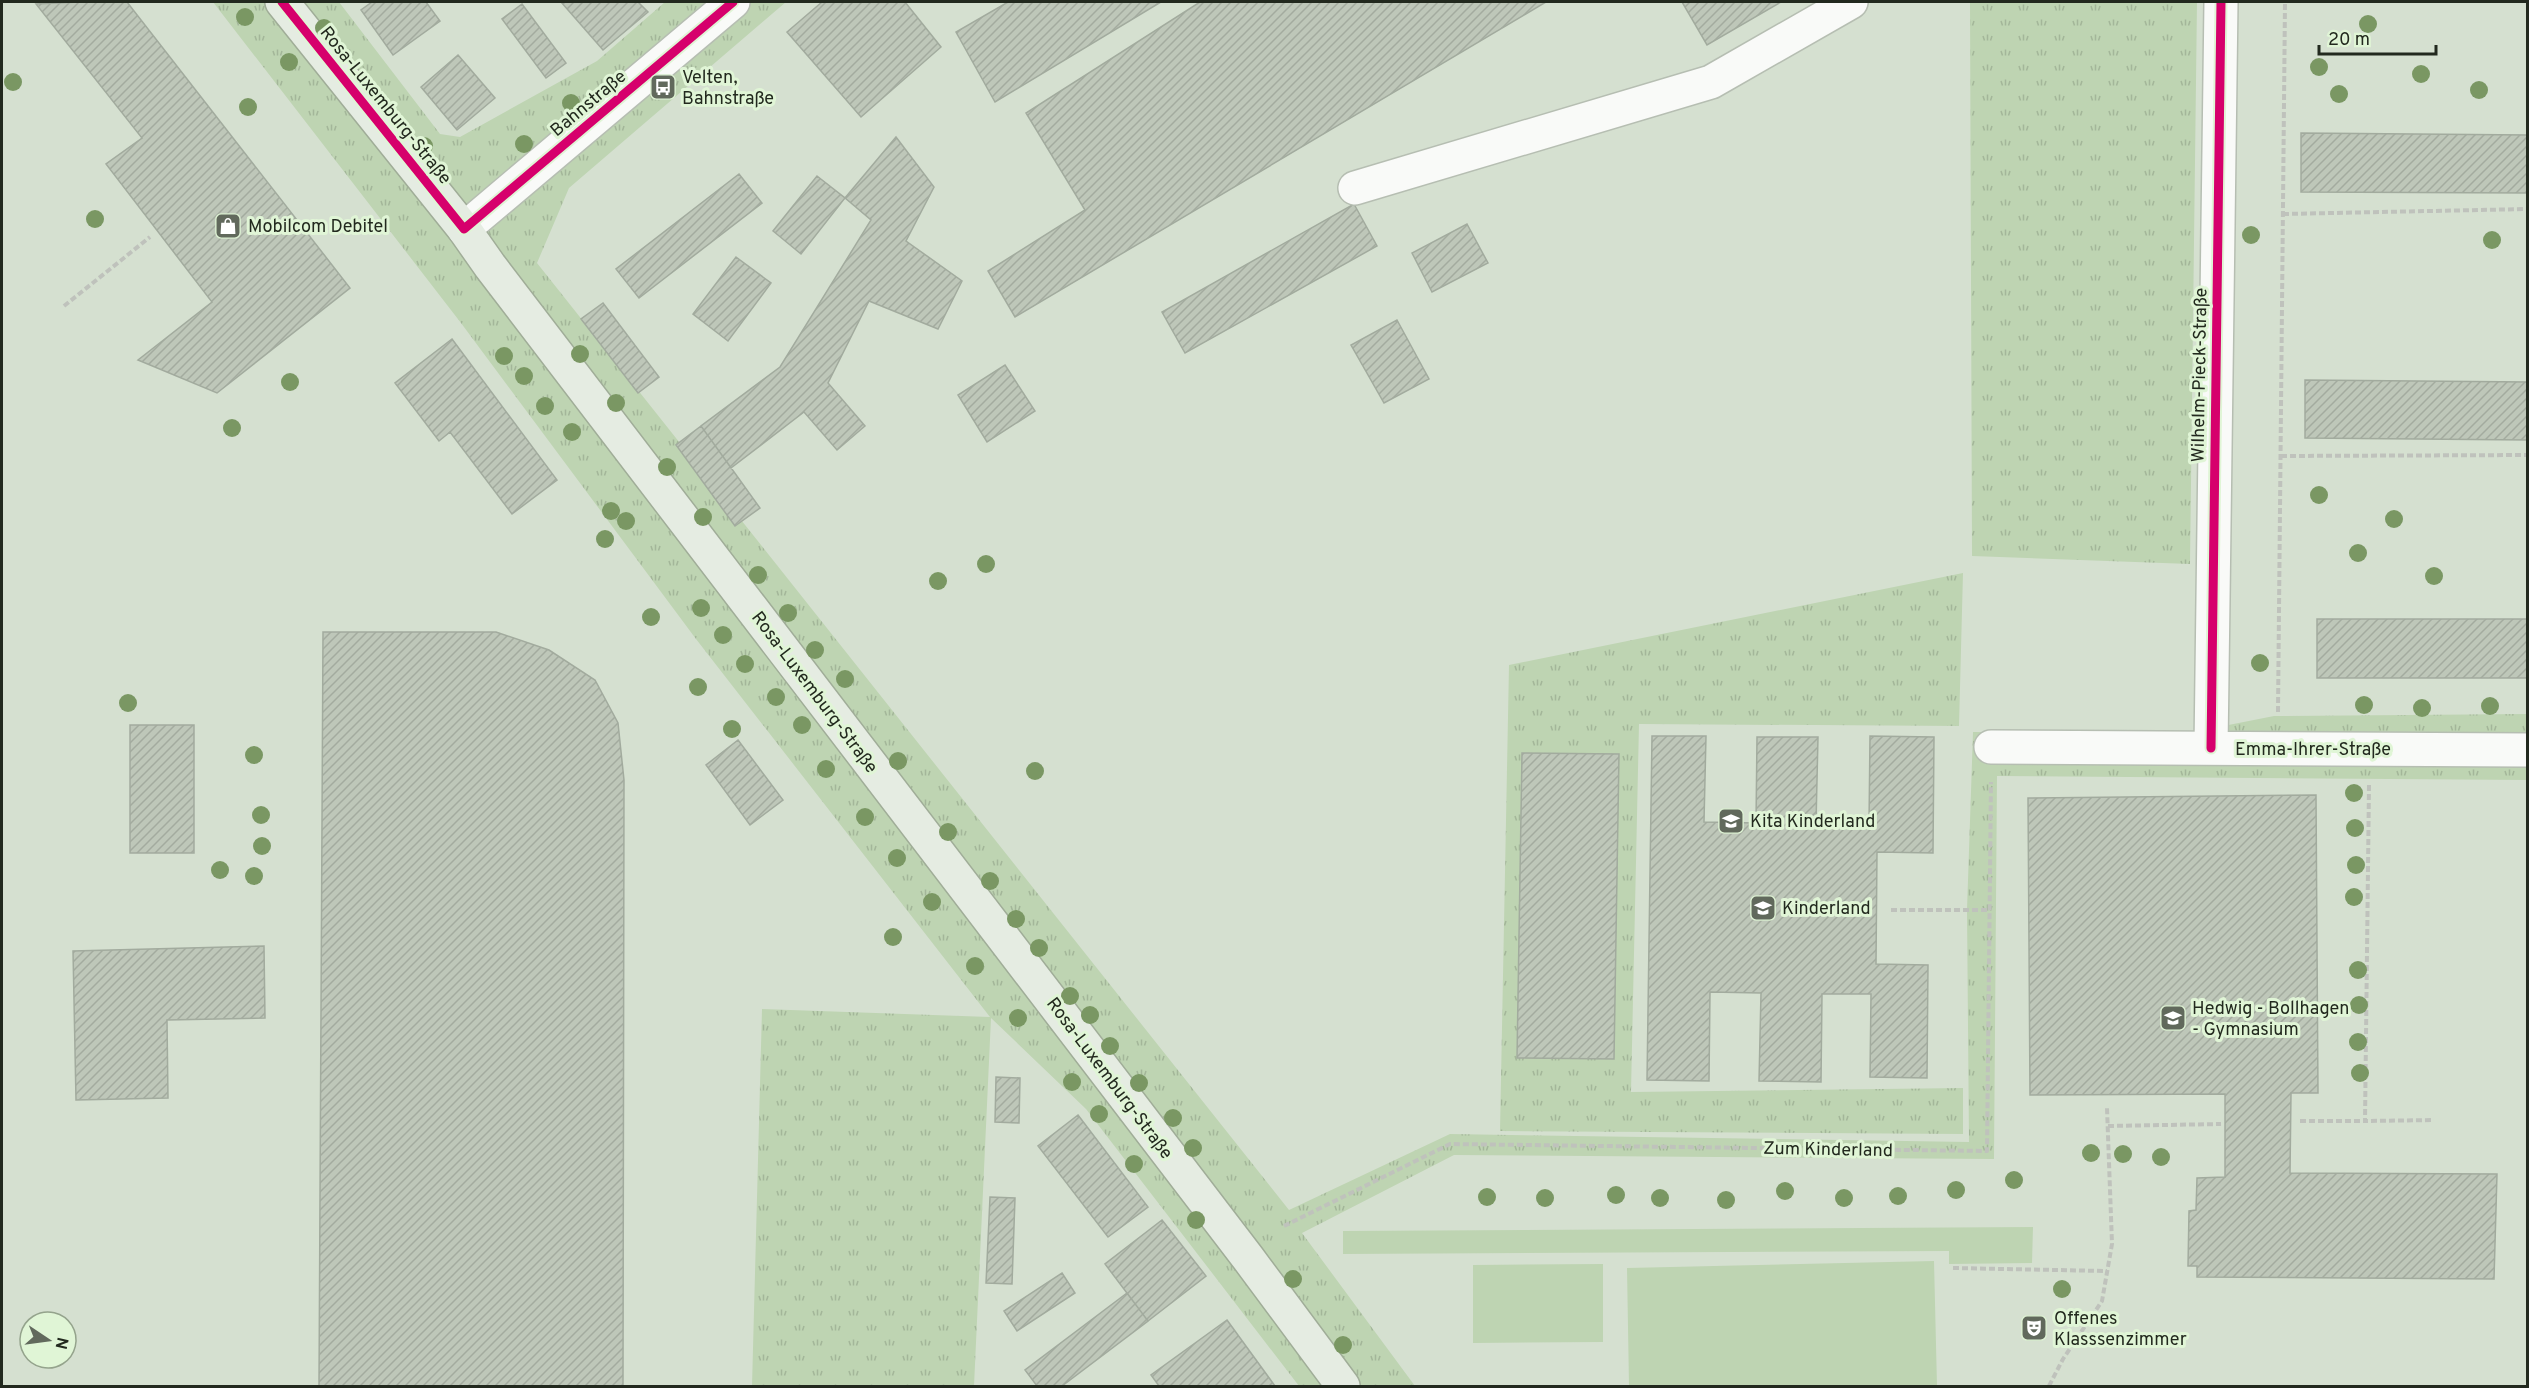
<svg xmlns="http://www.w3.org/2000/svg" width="2529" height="1388" font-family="Overpass,sans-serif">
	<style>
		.grass { fill: url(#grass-tufts) }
		.garden { fill: #bed4b2 }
		.building { fill: url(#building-hatch); stroke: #a2ab9e; stroke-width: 1.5 }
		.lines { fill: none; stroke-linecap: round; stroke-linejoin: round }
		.minor-casing { stroke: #b6beb2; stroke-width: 36 }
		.major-casing { stroke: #a0ad98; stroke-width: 36 }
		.path { stroke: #bfc2bc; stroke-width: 4; stroke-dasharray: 6 3; stroke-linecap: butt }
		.minor { stroke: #f9faf8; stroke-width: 33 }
		.major { stroke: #e5ece2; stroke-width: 33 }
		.cycleway-casing { stroke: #e0f5d6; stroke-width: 13 }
		.cycleway { stroke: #d6006c; stroke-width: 9 }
		.tree { fill: #7a9763 }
		.labels { text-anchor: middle; stroke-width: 6; stroke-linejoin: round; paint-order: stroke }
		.poi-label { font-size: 18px; fill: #22291e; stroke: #e0f5d6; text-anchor: start }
		.street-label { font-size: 18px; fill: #22291e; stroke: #e0f5d6 }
	</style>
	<defs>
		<pattern id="grass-tufts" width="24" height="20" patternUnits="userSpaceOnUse" patternTransform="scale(1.5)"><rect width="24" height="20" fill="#bed4b2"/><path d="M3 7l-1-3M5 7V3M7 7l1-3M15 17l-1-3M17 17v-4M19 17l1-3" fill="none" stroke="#a3b699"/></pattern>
		<pattern id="building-hatch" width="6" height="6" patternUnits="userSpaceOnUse" patternTransform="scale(1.5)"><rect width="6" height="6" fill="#bec7b9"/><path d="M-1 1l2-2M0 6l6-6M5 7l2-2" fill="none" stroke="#a3ab9f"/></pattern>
	</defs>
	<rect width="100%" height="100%" fill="#d5e0d0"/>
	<!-- grass -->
	<path class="grass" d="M213 2H339L440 134 460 137 597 61 665 2H786L569 188 537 263 1289 1210 1450 1134 1969 1142 1967 910 1973 732 2183 734 2274 716 2527 714V780L1997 776 1994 1159 1454 1155 1302 1233 1415 1386H1299L1086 1109 991 1018 974 1386H752L762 1009 990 1017 696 639 461 323Z
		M1970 2H2197L2190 564 1972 556Z
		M1963 573 1959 726 1639 724 1631 1092 1963 1088V1134L1500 1131 1509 665Z"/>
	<!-- garden -->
	<path class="garden" d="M2033 1227 2032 1263 1949 1264V1251L1343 1254V1231Z
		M1934 1261 1937 1386H1629L1627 1268Z
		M1603 1264V1342L1473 1343V1265Z"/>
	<!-- building -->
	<path class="building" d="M79 2H127L350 288 217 393 138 360 212 302 106 164 142 138 36 4Z
		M372 2H426L440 21 393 55 361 10Z
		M561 2H638L648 12 603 50Z
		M822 2H905L941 47 861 117 787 32Z
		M1008 2H1161L995 102 956 32Z
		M1200 2H1546L1015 317 988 271 1085 210 1026 113Z
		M1682 2H1781L1707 45Z
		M522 4 566 63 546 78 502 19Z
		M458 55 495 98 457 130 421 87Z
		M2301 133 2528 135V193L2301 192Z
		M896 137 934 187 906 241 962 281 938 329 869 301 828 383 865 426 837 450 804 412 731 468 701 426 780 367 871 220 845 198Z
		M739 174 762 203 639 298 616 269Z
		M817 176 845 198 801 254 773 231Z
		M1354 204 1377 246 1185 353 1162 312Z
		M1467 224 1488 263 1432 292 1412 253Z
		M736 257 771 283 728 341 693 314Z
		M603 303 659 377 638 393 581 319Z
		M1397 320 1429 379 1384 403 1351 345Z
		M452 339 557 480 512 514 450 432 439 441 395 383Z
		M1005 365 1035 411 987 442 958 395Z
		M2305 380 2528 382V440L2305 438Z
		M701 426 760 508 735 526 676 445Z
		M2317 619H2528V678H2317Z
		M323 632H496L549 650 595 680 618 723 624 780 623 1386H319Z
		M130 725H194V853H130Z
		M1652 736H1706L1704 822 1756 823 1757 737H1818L1816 824 1869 825 1870 736 1934 737 1933 853 1877 852 1876 964 1928 965 1927 1078 1870 1077 1871 994H1822L1821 1082 1759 1081 1761 993 1710 992 1709 1081 1647 1080Z
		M738 740 783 800 750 825 706 765Z
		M1522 753 1619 754 1614 1059 1517 1058Z
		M2316 795 2318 1093H2291L2290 1173 2497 1174 2494 1279 2197 1277V1266H2188L2189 1211 2196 1210 2197 1178 2225 1177V1094L2030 1095 2028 798Z
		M264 946 265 1018 167 1020 168 1098 76 1100 73 951Z
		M996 1077 1020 1078 1019 1123 995 1122Z
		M1078 1115 1148 1207 1108 1237 1038 1146Z
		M990 1197 1015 1198 1012 1284 986 1283Z
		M1162 1220 1206 1276 1148 1321 1105 1264Z
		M1062 1273 1075 1293 1017 1331 1004 1311Z
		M1127 1293 1148 1321 1062 1386H1037L1025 1370Z
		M1227 1320 1275 1386H1159L1151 1375Z"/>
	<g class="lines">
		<!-- minor casing -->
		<g class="minor-casing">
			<path id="minor" d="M1355 188 1711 82 1851 2
				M464 229 733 2
				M1991 747 2528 750
				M2211 748 2221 2"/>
		</g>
		<!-- major casing -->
		<g class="major-casing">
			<path id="major" d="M282 2 464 229 490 266 1248 1258 1343 1386"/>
		</g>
		<!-- path -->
		<path class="path" d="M2283 214 2528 209
			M64 306 150 237
			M2281 456 2528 455
			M2278 712 2285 2
			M2369 785 2365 1121 2434 1120
			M1891 910H1989
			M2300 1121H2365
			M2108 1126 2221 1124
			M1284 1226 1450 1144 1987 1151 1991 782
			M1953 1268 2107 1271
			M2049 1386 2063 1359 2102 1301 2112 1244 2107 1108"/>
		<!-- minor -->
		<use href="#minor" class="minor"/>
		<!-- major -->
		<use href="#major" class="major"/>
		<!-- cycleway casing -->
		<g class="cycleway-casing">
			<path id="cycleway" d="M282 2 464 229 733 2
				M2211 748 2221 2"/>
		</g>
		<!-- cycleway -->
		<use href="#cycleway" class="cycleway"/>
	</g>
	<!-- trees -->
	<g class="tree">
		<circle cx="245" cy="17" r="9"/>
		<circle cx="2368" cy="24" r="9"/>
		<circle cx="324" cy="28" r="9"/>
		<circle cx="289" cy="62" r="9"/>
		<circle cx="2319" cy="67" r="9"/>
		<circle cx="2421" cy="74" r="9"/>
		<circle cx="13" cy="82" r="9"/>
		<circle cx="2479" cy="90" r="9"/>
		<circle cx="2339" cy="94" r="9"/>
		<circle cx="571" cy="103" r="9"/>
		<circle cx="248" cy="107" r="9"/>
		<circle cx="524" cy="144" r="9"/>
		<circle cx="424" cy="146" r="9"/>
		<circle cx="95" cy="219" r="9"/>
		<circle cx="2251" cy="235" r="9"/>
		<circle cx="2492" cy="240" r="9"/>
		<circle cx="580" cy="354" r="9"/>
		<circle cx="504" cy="356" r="9"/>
		<circle cx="524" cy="376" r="9"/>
		<circle cx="290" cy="382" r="9"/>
		<circle cx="616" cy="403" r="9"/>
		<circle cx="545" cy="406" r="9"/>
		<circle cx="232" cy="428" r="9"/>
		<circle cx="572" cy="432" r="9"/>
		<circle cx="667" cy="467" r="9"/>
		<circle cx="2319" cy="495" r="9"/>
		<circle cx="611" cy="511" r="9"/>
		<circle cx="703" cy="517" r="9"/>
		<circle cx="2394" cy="519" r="9"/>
		<circle cx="626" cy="521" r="9"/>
		<circle cx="605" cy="539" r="9"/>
		<circle cx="2358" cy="553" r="9"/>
		<circle cx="986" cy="564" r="9"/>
		<circle cx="758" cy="575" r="9"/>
		<circle cx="2434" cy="576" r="9"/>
		<circle cx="938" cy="581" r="9"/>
		<circle cx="701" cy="608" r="9"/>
		<circle cx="788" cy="613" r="9"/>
		<circle cx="651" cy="617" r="9"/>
		<circle cx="723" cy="635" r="9"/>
		<circle cx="815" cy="650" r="9"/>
		<circle cx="2260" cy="663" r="9"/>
		<circle cx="745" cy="664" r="9"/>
		<circle cx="845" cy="679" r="9"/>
		<circle cx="698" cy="687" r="9"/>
		<circle cx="776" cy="697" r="9"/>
		<circle cx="128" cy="703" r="9"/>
		<circle cx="2364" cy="705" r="9"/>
		<circle cx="2490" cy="706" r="9"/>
		<circle cx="2422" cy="708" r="9"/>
		<circle cx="802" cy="725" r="9"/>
		<circle cx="732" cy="729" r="9"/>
		<circle cx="254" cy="755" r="9"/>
		<circle cx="898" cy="761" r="9"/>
		<circle cx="826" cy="769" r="9"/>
		<circle cx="1035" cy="771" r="9"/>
		<circle cx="2354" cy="793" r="9"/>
		<circle cx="261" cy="815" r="9"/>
		<circle cx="865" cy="817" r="9"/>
		<circle cx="2355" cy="828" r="9"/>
		<circle cx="948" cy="832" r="9"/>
		<circle cx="262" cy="846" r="9"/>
		<circle cx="897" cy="858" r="9"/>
		<circle cx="2356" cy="865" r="9"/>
		<circle cx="220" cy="870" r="9"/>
		<circle cx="254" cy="876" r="9"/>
		<circle cx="990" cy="881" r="9"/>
		<circle cx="2354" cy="897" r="9"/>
		<circle cx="932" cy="902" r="9"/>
		<circle cx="1016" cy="919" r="9"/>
		<circle cx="893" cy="937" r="9"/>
		<circle cx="1039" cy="948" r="9"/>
		<circle cx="975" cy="966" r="9"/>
		<circle cx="2358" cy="970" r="9"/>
		<circle cx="1070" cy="996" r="9"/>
		<circle cx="2359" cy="1005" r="9"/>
		<circle cx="1090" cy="1015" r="9"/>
		<circle cx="1018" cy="1018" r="9"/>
		<circle cx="2358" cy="1042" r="9"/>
		<circle cx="1110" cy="1046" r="9"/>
		<circle cx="2360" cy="1073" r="9"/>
		<circle cx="1072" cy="1082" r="9"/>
		<circle cx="1139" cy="1083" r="9"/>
		<circle cx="1099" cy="1114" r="9"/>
		<circle cx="1173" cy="1118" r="9"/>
		<circle cx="1193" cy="1148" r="9"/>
		<circle cx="2091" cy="1153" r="9"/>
		<circle cx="2123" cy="1154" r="9"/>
		<circle cx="2161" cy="1157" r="9"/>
		<circle cx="1134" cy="1164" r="9"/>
		<circle cx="2014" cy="1180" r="9"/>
		<circle cx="1956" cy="1190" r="9"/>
		<circle cx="1785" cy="1191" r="9"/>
		<circle cx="1616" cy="1195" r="9"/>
		<circle cx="1898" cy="1196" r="9"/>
		<circle cx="1487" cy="1197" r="9"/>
		<circle cx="1545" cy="1198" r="9"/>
		<circle cx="1660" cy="1198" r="9"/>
		<circle cx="1844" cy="1198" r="9"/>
		<circle cx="1726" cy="1200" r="9"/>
		<circle cx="1196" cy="1220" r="9"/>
		<circle cx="1293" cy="1279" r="9"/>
		<circle cx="2062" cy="1289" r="9"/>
		<circle cx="1343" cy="1345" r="9"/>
	</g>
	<!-- icons -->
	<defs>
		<g id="bus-square" transform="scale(1.35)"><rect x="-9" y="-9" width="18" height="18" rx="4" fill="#61695c" stroke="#e0f5d6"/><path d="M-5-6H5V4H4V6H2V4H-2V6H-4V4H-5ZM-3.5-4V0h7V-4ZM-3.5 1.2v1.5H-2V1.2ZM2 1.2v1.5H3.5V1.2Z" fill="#fff"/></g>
		<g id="shop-square" transform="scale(1.35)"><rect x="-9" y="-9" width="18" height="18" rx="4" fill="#61695c" stroke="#e0f5d6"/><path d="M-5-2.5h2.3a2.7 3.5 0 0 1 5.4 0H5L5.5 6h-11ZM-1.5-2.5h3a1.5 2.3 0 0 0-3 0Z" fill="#fff"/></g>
		<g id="school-square" transform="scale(1.35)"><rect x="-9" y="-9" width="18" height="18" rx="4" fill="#61695c" stroke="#e0f5d6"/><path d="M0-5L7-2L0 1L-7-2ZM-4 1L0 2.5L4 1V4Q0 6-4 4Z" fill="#fff"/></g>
		<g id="theatre-square" transform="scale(1.35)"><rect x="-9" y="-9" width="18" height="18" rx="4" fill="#61695c" stroke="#e0f5d6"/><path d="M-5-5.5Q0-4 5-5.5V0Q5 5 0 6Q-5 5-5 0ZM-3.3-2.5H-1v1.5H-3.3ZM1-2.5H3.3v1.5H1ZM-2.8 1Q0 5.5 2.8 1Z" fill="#fff"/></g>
	</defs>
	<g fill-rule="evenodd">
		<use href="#bus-square" x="663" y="87"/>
		<use href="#shop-square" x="228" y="226"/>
		<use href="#school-square" x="1731" y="821"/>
		<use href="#school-square" x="1763" y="908"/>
		<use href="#school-square" x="2173" y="1018"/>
		<use href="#theatre-square" x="2034" y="1328"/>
	</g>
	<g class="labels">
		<!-- poi labels -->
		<g class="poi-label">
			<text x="682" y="83">Velten,<tspan x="682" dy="21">Bahnstraße</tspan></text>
			<text x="248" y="232">Mobilcom Debitel</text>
			<text x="1750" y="827">Kita Kinderland</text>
			<text x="1782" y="914">Kinderland</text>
			<text x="2192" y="1014">Hedwig - Bollhagen<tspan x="2192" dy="21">- Gymnasium</tspan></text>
			<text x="2054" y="1324">Offenes<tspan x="2054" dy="21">Klasssenzimmer</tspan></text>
		</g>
		<!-- street labels -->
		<g class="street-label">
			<text transform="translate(588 103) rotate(-40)" y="6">Bahnstraße</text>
			<text transform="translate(386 105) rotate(51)" y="6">Rosa-Luxemburg-Straße</text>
			<text transform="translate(2199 375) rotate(-89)" y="6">Wilhelm-Pieck-Straße</text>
			<text transform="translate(815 692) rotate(53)" y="6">Rosa-Luxemburg-Straße</text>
			<text x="2313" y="755">Emma-Ihrer-Straße</text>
			<text transform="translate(1110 1078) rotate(53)" y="6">Rosa-Luxemburg-Straße</text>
			<text transform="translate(1828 1149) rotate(1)" y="6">Zum Kinderland</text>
		</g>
	</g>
	<!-- border -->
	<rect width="2529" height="1388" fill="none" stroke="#22291e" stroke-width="6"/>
	<!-- north arrow -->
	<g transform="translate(48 1340) rotate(103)"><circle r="28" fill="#e0f5d6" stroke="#94a38c" stroke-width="1.5"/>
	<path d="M0-4.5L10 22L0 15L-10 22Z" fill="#61695c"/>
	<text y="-9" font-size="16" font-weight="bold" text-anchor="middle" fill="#22291e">N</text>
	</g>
	<!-- scale -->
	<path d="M2319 45v9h117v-9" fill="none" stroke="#22291e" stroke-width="3"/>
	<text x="2328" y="45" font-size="18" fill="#22291e" stroke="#e0f5d6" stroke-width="4.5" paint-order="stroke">20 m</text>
</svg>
